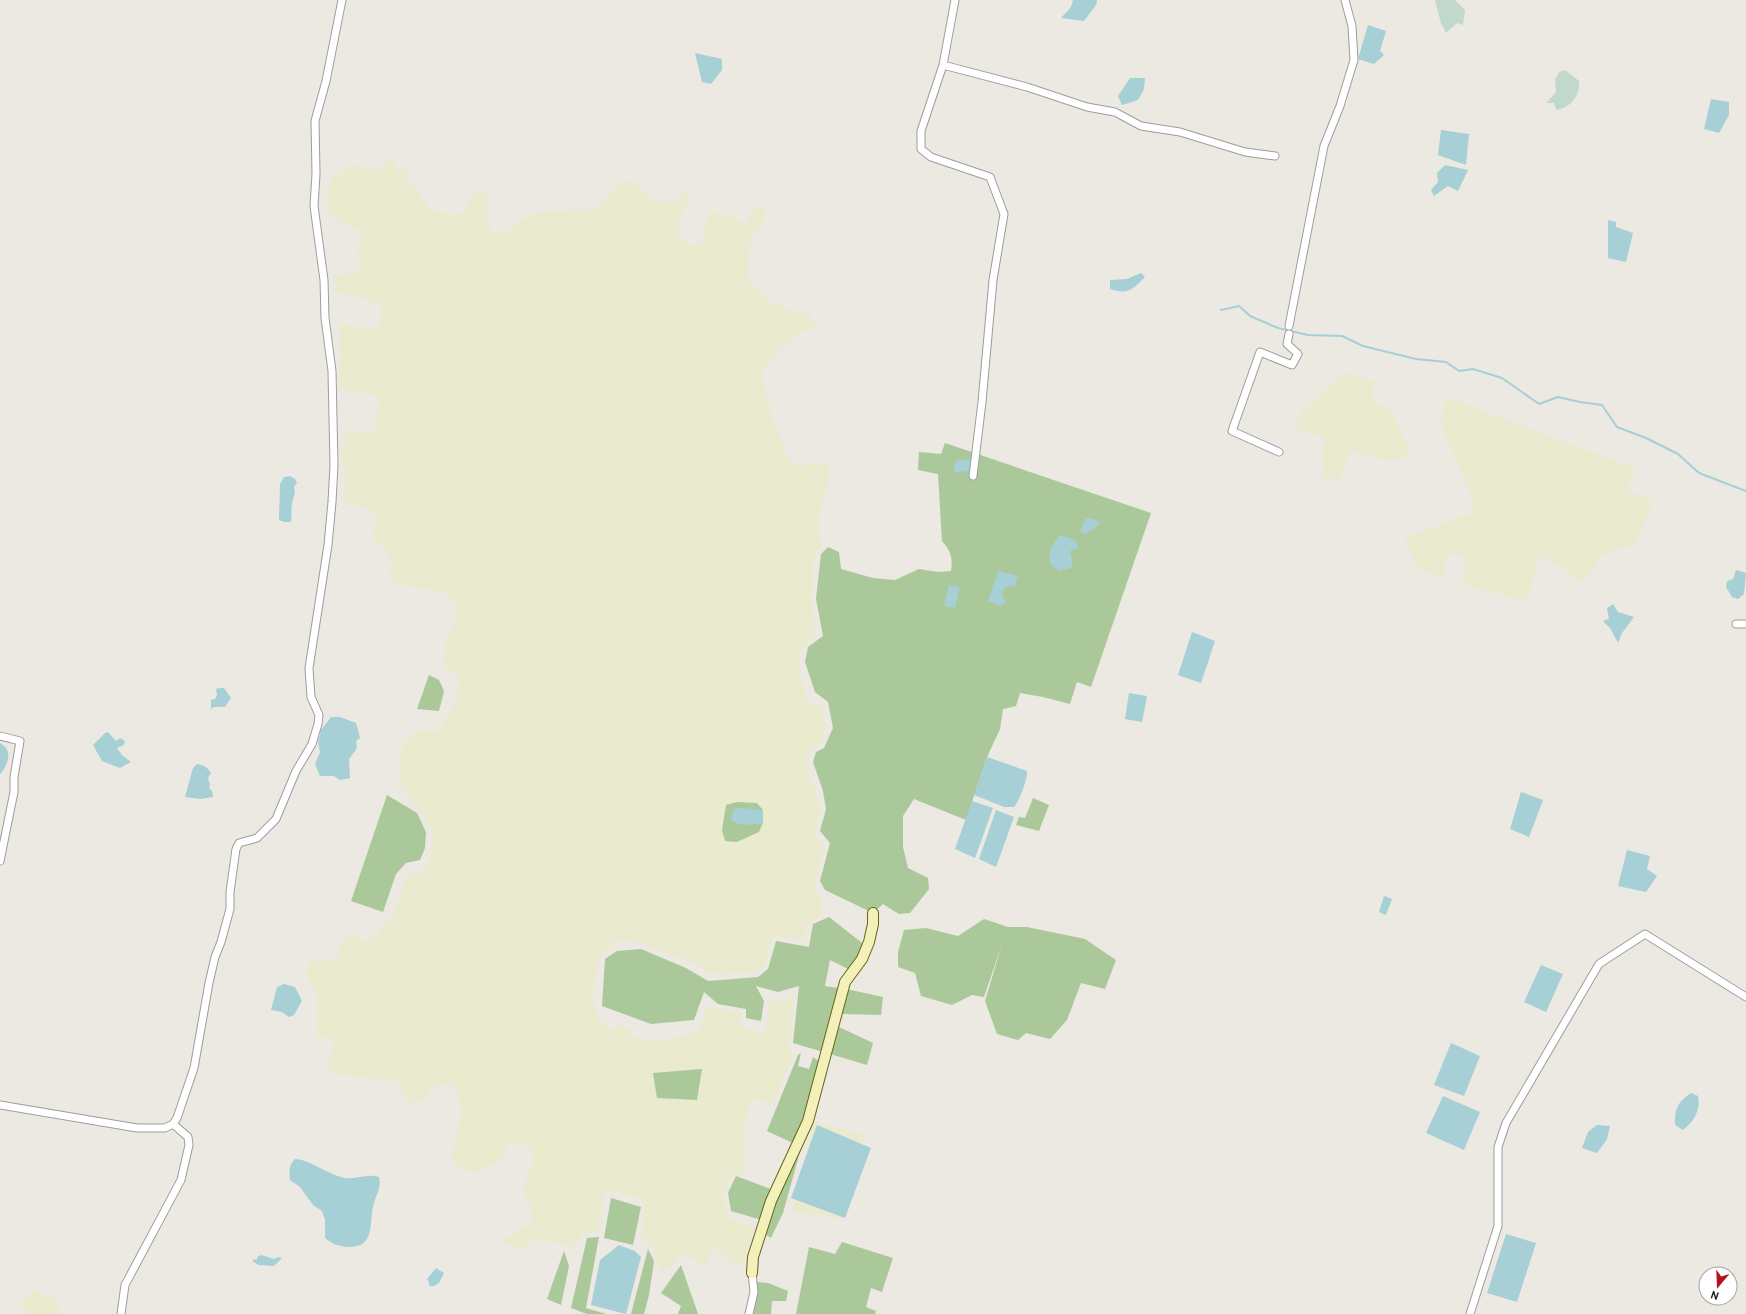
<svg xmlns="http://www.w3.org/2000/svg" width="1746" height="1314" font-family="Overpass,sans-serif">
	<style>
		.farmland { fill: #eaeace }
		.forest { fill: #abc89a }
		.wetland { fill: #c0d9cc }
		.water { fill: #a6cfd6 }
		.lines { fill: none; stroke-linecap: round; stroke-linejoin: round }
		.stream { stroke: #a6cfd6; stroke-width: 2 }
		.street-casing { stroke: #9d9d9d; stroke-width: 9 }
		.secondary-casing { stroke: #64670e; stroke-width: 12 }
		.street { stroke: #fff; stroke-width: 7 }
		.secondary { stroke: #f3f1b9; stroke-width: 10 }
	</style>
	<rect width="100%" height="100%" fill="#ece8e2"/>
	<!-- farmland -->
	<path class="farmland" d="M386 158 395 160V173L410 167 405 180 413 187 431 210 454 215 465 211 476 188 485 191 487 199 486 213 493 232 506 233 520 221 538 212 599 209 617 184 633 180 641 190 654 202H676L682 191 690 197 686 208 678 220 679 239 689 246 700 245 705 233 709 212 731 216 747 224 754 206 767 212 752 239 747 264 749 278 757 290 774 304 795 312 810 314 816 328 798 333 778 350 767 361 761 376 773 420 789 460 800 470 808 463 816 462 829 467 828 483 818 517 821 545 814 555 811 600 816 634 802 647 798 666 809 704 822 707 825 725 822 742 810 750 805 761 821 809 814 834 825 848 820 862 815 889 822 903 821 915 806 925 805 941 772 935 766 962 758 971 725 974 710 973 697 964 670 955 632 940 617 941 599 959 593 991 594 1005 599 1021 609 1031 620 1025 630 1029 634 1037 649 1040 667 1039 700 1031 702 1020 709 1007 741 1013 739 1026 764 1035 771 999 785 1003 790 996 794 997 789 1046 793 1056 773 1103 752 1098 744 1123 745 1174 733 1175 723 1195 729 1218 754 1228 744 1262 735 1264 724 1252 711 1248 706 1266 682 1253 670 1268 660 1272 655 1249 641 1238 644 1215 641 1198 605 1190 599 1232 583 1233 574 1248 536 1238 522 1250 502 1241 532 1223 530 1206 522 1187 533 1167 532 1147 510 1142 498 1162 474 1174 452 1163V1152L461 1118 460 1097 452 1083 432 1088 421 1102H407L397 1081 326 1073 335 1041 317 1035V993L305 972 311 961 328 962 339 956 341 942 352 936 358 934 362 942 370 940 379 934 383 925 391 921 405 882 412 872 421 875 428 865 433 846 431 828 423 814 412 804 409 794 399 784V762L403 745 414 731 427 730 437 733 444 723 454 705 459 685 457 673 443 668 446 637 453 625 458 610 451 596 436 590 395 584 390 575 391 563 384 547 371 539 375 526V511L341 502 346 488 343 473 342 453 348 428 371 435 376 424 380 398 367 393 338 389 341 366 339 322 360 328H380L382 305 356 296 334 291 335 275 347 274 359 269 358 253 362 231 346 225 333 216 327 209V194L333 178 350 166 359 165 369 170 384 168Z
		M1344 373 1375 381 1371 402 1390 409 1411 455 1392 462 1351 450 1339 481 1322 476 1324 437 1295 428 1301 412Z
		M1446 397 1636 469 1627 489 1653 502 1635 544 1603 555 1581 581 1540 553 1527 601 1463 585 1465 556 1447 555 1443 578 1417 569 1405 537 1473 513 1472 498 1441 424Z
		M814 1121 865 1135 840 1220 792 1211Z
		M35 1290 59 1302V1314H27L17 1304 24 1297 29 1296Z"/>
	<!-- forest -->
	<path class="forest" d="M945 443 1151 513 1091 687 1077 682 1070 704 1043 697 1020 693 1016 706 1003 709 1000 729 987 757 966 820 914 799 903 816V847L908 868 928 878 929 889 910 913 899 914 883 904 873 913 825 890 820 881 830 843 820 831 826 809 823 791 813 762 816 752 824 748 833 728 828 702 815 692 805 662 808 647 823 636 816 599 821 554 828 547 839 552 841 569 873 578 895 580 919 569 938 572 951 571C953 559 951 551 942 541L938 474 918 470 919 452 941 454Z
		M429 675 439 680 444 691 439 711 417 709Z
		M387 795 417 813 426 832 425 848 420 860 406 863 396 874 383 912 351 901Z
		M1033 798 1049 805 1039 831 1016 825 1019 817 1025 818Z
		M737 802 757 803 763 810V823L759 832 737 842 725 841 722 830 726 805Z
		M829 917 866 946 852 971 830 960 825 986 851 990 883 997 881 1015 842 1014 837 1026 873 1043 867 1065 793 1043 799 986 778 992 756 986 764 1001 761 1021 746 1018V1009L718 1004 704 992 694 1020 651 1024 602 1006 605 959 617 951 641 949 686 968 708 981 758 977 768 969 776 941 809 947 813 924Z
		M984 919 1008 927H1027L1085 939 1116 960 1105 989 1081 983 1067 1020 1050 1039 1026 1033 1018 1040 997 1034 985 1001 1002 944 984 997 972 995 952 1005 921 996 915 973 898 967V952L904 930 926 928 958 936Z
		M801 1053 798 1066 809 1069 813 1057 824 1065 783 1213 771 1238 761 1232 765 1221 731 1211 728 1193 736 1176 776 1191 797 1145 767 1131 798 1055Z
		M702 1069 697 1100 657 1098 653 1073Z
		M611 1198 641 1207 633 1245 604 1238Z
		M599 1237 586 1308 606 1314H587L571 1308 587 1238Z
		M842 1242 893 1258 882 1292 871 1288 866 1307 876 1311 875 1314H796L809 1247 835 1254Z
		M648 1249 654 1261 649 1295 644 1314H631Z
		M564 1251 569 1266 561 1305 547 1299Z
		M681 1265 698 1314H678L681 1306 661 1293Z
		M757 1282 768 1283 788 1291 786 1301H772L771 1314H749Z"/>
	<!-- wetland -->
	<path class="wetland" d="M1435 0H1455L1465 10 1463 25 1457 23 1446 33 1441 23Z
		M1565 70 1579 81C1580 97 1571 107 1556 110L1554 103H1546L1556 92 1555 80 1559 72Z"/>
	<!-- water -->
	<path class="water" d="M1073 0H1097L1096 5 1084 21 1061 18 1071 7Z
		M1368 25 1386 31 1380 51 1384 55 1374 64 1358 59Z
		M695 53 722 59V70L711 84 702 82Z
		M1130 78H1145L1144 89 1138 100 1122 105 1118 96Z
		M1711 99 1729 102V115L1719 133 1704 129Z
		M1441 130 1469 134 1466 165 1438 155Z
		M1445 165 1468 170 1458 191 1448 186 1434 196 1431 190 1438 182 1437 173Z
		M1608 220 1616 222V227L1633 233 1626 262 1608 258Z
		M1141 273 1145 277C1132 290 1128 295 1110 289V280L1127 279Z
		M975 459 973 470 953 473 956 460Z
		M290 476 295 479 297 483 294 487C296 494 293 497 292 504 291 510 292 515 291 522H284L279 520 280 484 284 477Z
		M1091 518 1101 523 1086 534 1080 532 1085 519Z
		M1059 536C1068 536 1075 539 1079 547L1070 551 1071 557 1073 561 1071 568 1059 571C1057 569 1052 566 1051 564 1045 555 1054 543 1059 536Z
		M1736 570 1746 573 1744 594 1738 599 1732 597 1726 587 1727 581 1733 579Z
		M998 571 1018 576 1015 586 1005 587 1002 595 1006 603 1000 606 988 601Z
		M949 585 960 587 955 608 944 606Z
		M1613 604 1618 612 1634 617 1622 633 1618 643 1610 628 1603 621 1609 619 1607 608Z
		M1192 632 1215 641 1201 683 1178 675Z
		M219 688H224L231 698 225 707H214L211 709V700L215 699 217 695 216 689Z
		M1129 693 1147 696 1142 722 1125 719Z
		M331 717H340L356 723 360 738 356 741 357 748 349 759 350 778 340 780 334 776H320L315 764 320 752 318 743 321 730Z
		M108 732 116 741 120 738 125 741 124 745 117 748 122 755 131 762 120 768 102 761 93 745 105 733Z
		M0 743C2 744 6 747 7 750 11 756 5 770 0 774Z
		M987 757 1027 771C1028 778 1019 802 1014 807H1004L974 795Z
		M197 764C204 765 207 767 211 773L208 778 210 785 209 788 212 791 213 797 200 799 185 797 193 768Z
		M1521 792 1543 800 1529 837 1510 829Z
		M972 801 993 808 975 858 955 849Z
		M743 808 763 810V823C752 824 739 828 731 819L734 809Z
		M996 810 1014 817 996 867 979 859Z
		M1627 850 1650 856 1647 869 1657 876 1646 892 1618 886Z
		M1384 896 1392 899 1386 915 1379 912Z
		M1541 965 1563 974 1546 1012 1524 1002Z
		M284 984 295 987 302 1001 294 1015 289 1017 282 1012 271 1010 277 987Z
		M1451 1043 1480 1056 1464 1096 1434 1085Z
		M1691 1093 1698 1096C1701 1110 1694 1121 1683 1130L1675 1125C1675 1108 1677 1103 1691 1093Z
		M1443 1096 1480 1112 1464 1150 1426 1133Z
		M817 1125 871 1148 845 1218 791 1198Z
		M1597 1125 1610 1126 1607 1139 1597 1153 1582 1148 1588 1132Z
		M295 1159C309 1159 328 1175 345 1178 357 1180 366 1173 379 1177 382 1188 375 1196 373 1207 369 1226 375 1248 347 1247 339 1246 332 1244 325 1238V1220L322 1211 313 1205 300 1187 290 1180C289 1171 289 1165 295 1159Z
		M1506 1234 1536 1243 1517 1302 1487 1293Z
		M619 1245 635 1251 641 1257 626 1314 591 1305 600 1260Z
		M261 1255 274 1259 278 1257 282 1258 274 1266 258 1265 253 1261V1259L257 1260V1257Z
		M436 1268 444 1273 439 1283 434 1286H429V1282L427 1279Z"/>
	<g class="lines">
		<!-- stream -->
		<path class="stream" d="M1221 310 1239 306 1250 316 1278 328 1308 335 1342 336 1363 346 1416 359 1446 362 1459 371 1473 369 1502 378 1539 404 1558 397 1580 402 1602 405 1617 427 1646 438 1678 454 1699 473 1746 491"/>
		<!-- street casing -->
		<g class="street-casing">
			<path id="street" d="M955 0 943 65 921 131V149L931 157 990 177 1004 214 993 280 982 402 973 476
				M943 65 1027 87 1087 107 1115 112 1141 126 1180 132 1245 152 1275 156
				M1289 326 1324 146 1340 106 1354 60 1352 26 1345 0
				M1279 452 1232 431 1260 352 1292 365 1298 354 1287 344 1289 334
				M1736 624H1746
				M0 736 20 741 14 777V792L0 861
				M0 1105 137 1128H165L173 1124 177 1118 194 1068 209 983 215 957 221 942 230 909V892L236 849 239 843 257 838 276 819 296 771 312 744 318 724 319 715 311 697 309 668 328 545 332 502 334 465 332 371 325 318 324 280 314 206 316 174 315 121 326 81 342 0
				M121 1314 125 1285 181 1180 189 1145 188 1137 173 1124
				M749 1314 754 1292 752 1273
				M1470 1314 1498 1226V1147L1506 1123 1599 964 1645 934 1746 997"/>
		</g>
		<!-- secondary casing -->
		<g class="secondary-casing">
			<path id="secondary" d="M752 1273 753 1257 771 1201 808 1121 845 982 862 959 869 942 873 924V913"/>
		</g>
		<!-- street -->
		<use href="#street" class="street"/>
		<!-- secondary -->
		<use href="#secondary" class="secondary"/>
	</g>
	<!-- north arrow -->
	<g transform="translate(1718 1286) rotate(199)"><circle r="19" fill="#ffffff" stroke="#a4a4a4"/>
	<path d="M0-3L7 15L0 10L-7 15Z" fill="#b6111e"/>
	<text y="-6" font-size="11" font-weight="bold" text-anchor="middle" fill="#1c1c1c">N</text>
	</g>
</svg>
